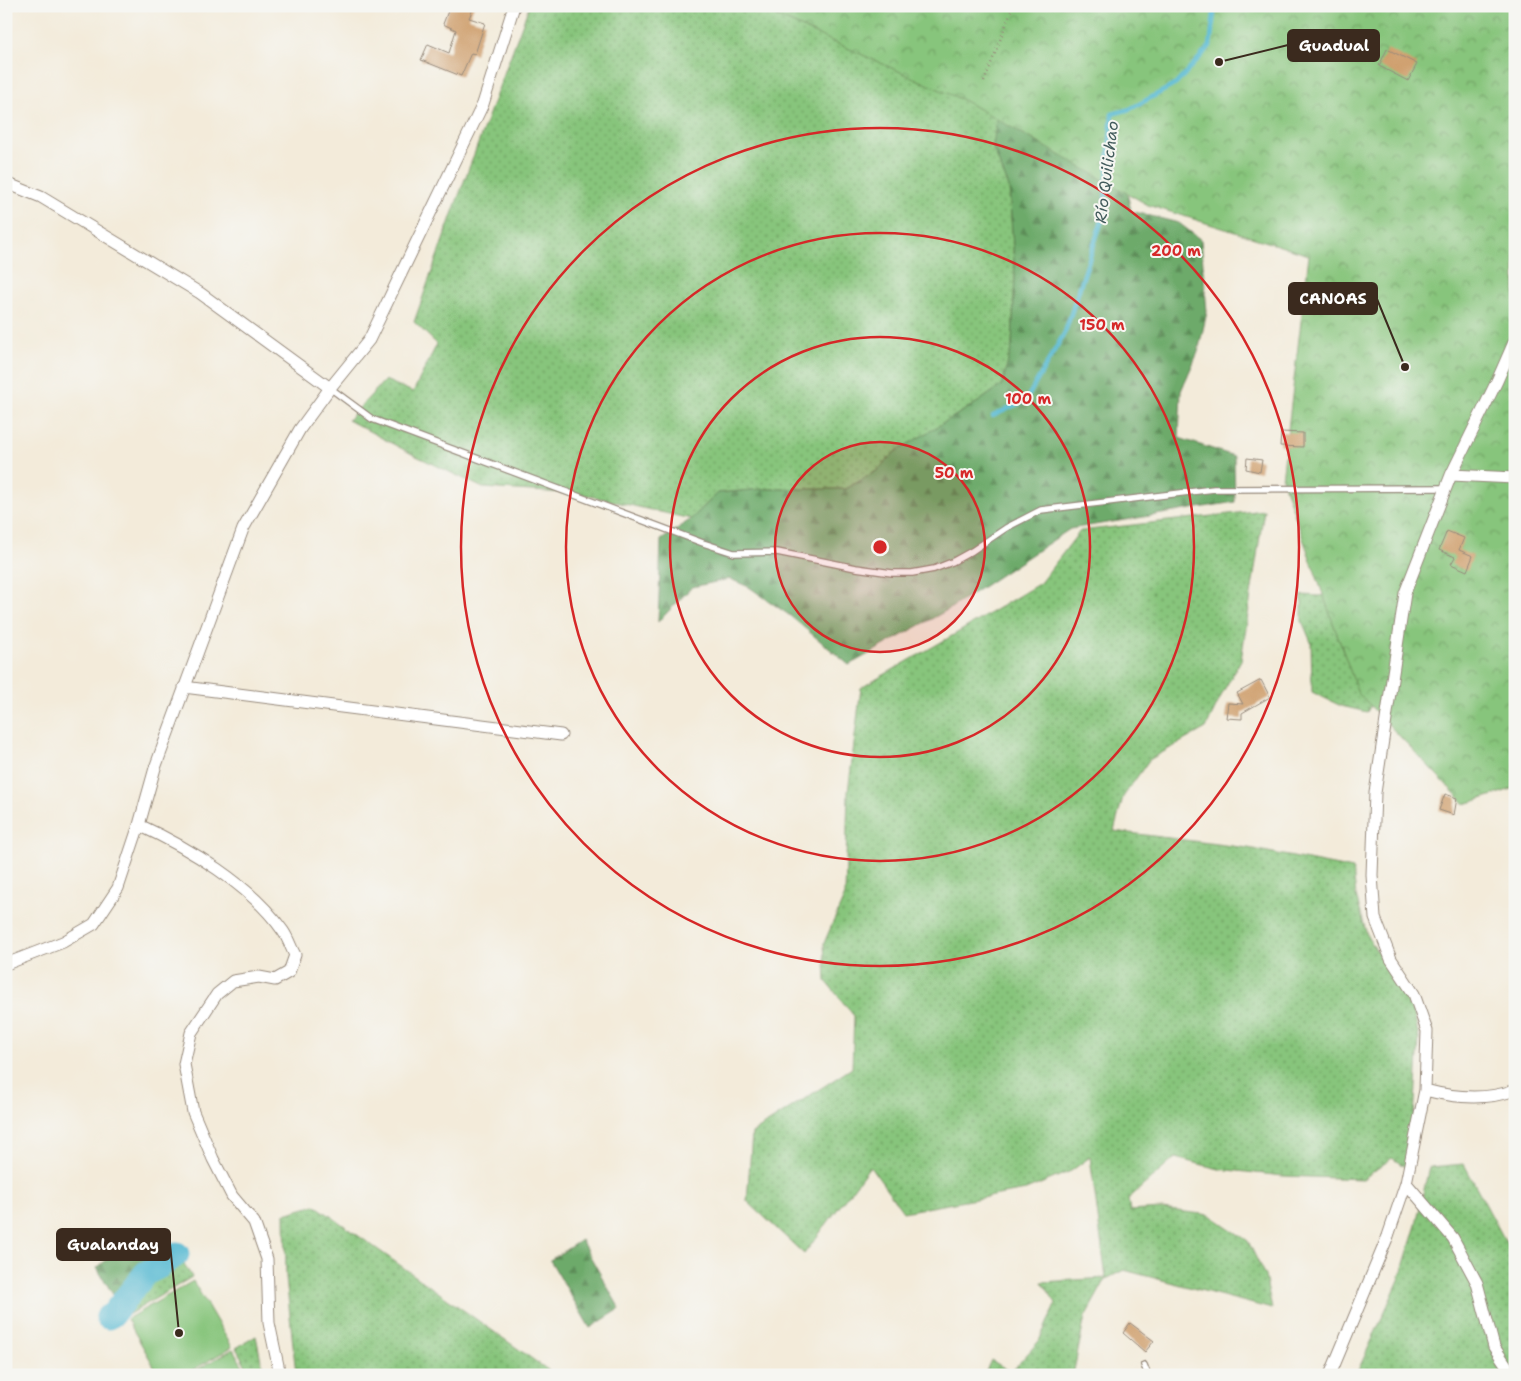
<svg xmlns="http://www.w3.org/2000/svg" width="1521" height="1381" font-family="'Shantell Sans',sans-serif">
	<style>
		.grass { fill: url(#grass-dots); stroke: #61784c }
		.forest { fill: url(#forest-firs); stroke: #546a44 }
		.park { fill: url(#park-crowns); stroke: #61784c }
		.pitch { fill: #87c57b; stroke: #61784c }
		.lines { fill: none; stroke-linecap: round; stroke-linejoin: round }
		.stream { stroke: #52b8d1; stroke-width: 4.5 }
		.river { stroke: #52b8d1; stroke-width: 25 }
		.building { fill: #cd9b67 }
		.service-casing { stroke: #978a7c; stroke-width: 8 }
		.minor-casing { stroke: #978a7c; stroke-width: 13 }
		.path { stroke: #978a7c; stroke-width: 2.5; stroke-dasharray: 1 4; stroke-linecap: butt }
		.service { stroke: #fff; stroke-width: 5.5 }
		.minor { stroke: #fff; stroke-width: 11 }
		.ring { fill: none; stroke: #d62828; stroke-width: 2.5 }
		.labels { text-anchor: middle; stroke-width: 4; stroke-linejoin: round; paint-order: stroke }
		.water-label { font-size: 16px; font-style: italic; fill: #435c5d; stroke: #f6f6f2 }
		.centre { fill: #d62828; stroke: #f6f6f2; stroke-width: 2.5 }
		.ring-label { font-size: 15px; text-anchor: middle; font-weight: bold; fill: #d62828; stroke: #f6f6f2; stroke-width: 4; stroke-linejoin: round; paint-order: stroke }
		.leader { fill: none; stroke: #3b2a1e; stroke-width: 2 }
		.callout-dot { fill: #3b2a1e; stroke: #f6f6f2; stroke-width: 2 }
		.callout { fill: #3b2a1e; stroke: #3b2a1e; stroke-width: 2 }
		.callout-label { font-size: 16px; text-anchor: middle; font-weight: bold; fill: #fff }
	</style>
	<defs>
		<pattern id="grass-dots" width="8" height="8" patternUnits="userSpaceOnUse" patternTransform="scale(1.25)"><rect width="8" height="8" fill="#87c57b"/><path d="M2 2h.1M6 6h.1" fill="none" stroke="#70a064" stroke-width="1.8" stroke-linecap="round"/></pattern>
		<pattern id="forest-firs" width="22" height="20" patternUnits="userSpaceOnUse" patternTransform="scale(1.25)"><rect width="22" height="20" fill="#6daa6b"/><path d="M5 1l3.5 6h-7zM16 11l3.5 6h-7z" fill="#5b8b57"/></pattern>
		<pattern id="park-crowns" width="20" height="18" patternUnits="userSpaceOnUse" patternTransform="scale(1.25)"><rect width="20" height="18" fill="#87c57b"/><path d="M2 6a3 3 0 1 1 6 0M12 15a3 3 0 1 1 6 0" fill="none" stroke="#70a064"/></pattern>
	</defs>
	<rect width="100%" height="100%" fill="#f6f6f2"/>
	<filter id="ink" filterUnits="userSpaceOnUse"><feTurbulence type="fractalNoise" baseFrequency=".02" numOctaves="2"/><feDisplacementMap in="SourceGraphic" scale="10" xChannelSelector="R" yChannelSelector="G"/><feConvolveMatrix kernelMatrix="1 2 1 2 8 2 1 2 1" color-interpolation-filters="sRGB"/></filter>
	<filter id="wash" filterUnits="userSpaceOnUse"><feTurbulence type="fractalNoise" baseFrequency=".0096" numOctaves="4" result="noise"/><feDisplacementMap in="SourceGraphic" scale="20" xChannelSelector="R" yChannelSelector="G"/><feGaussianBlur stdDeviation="1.12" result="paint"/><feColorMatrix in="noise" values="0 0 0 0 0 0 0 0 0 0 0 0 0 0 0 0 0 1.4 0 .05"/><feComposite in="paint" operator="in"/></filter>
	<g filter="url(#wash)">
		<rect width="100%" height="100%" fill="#f3ebda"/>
		<!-- grass -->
		<path class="grass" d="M529 6H1055L993 147 1009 187 1015 276 1012 346 1002 385 978 402 895 452 878 470 846 489H763L718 493 691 519 581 494 483 488 412 454 348 420 385 380 413 392 437 344 414 322 456 203Z
			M1264 510 1241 660 1224 690 1206 728 1149 760 1123 797 1114 831 1248 848 1353 869 1356 896 1367 935 1414 1014 1419 1039 1413 1134 1408 1169 1392 1158 1363 1179 1283 1176 1219 1169 1175 1158 1128 1199 1130 1211 1161 1209 1210 1215 1248 1241 1265 1276 1272 1309 1124 1270 1106 1279 1085 1317 1073 1375H984L991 1360 1011 1372 1039 1341 1056 1303 1042 1282 1106 1278 1090 1157 1071 1171 1026 1190 903 1212 870 1166 804 1254 747 1201 752 1133 852 1068 854 1016 826 981 824 943 845 895 848 792 861 688 957 633 1040 583 1080 531Z
			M1330 594 1385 680 1367 712 1341 706 1312 692 1311 642 1302 621V595L1319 596Z
			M1464 1164 1515 1259V1375H1356L1399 1280 1416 1225 1429 1167Z
			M315 1205 555 1375H296L286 1277 285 1214Z
			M178 1254 192 1277 126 1316 121 1308 140 1281 156 1271Z
			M256 1336 264 1375H251L236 1348Z"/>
		<!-- forest -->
		<path class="forest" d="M999 96 1120 158 1131 211 1179 223 1201 240 1207 312 1198 352 1181 391 1179 438 1234 456 1235 502 1070 529 951 608 849 665 789 615 749 587 730 579 692 587 658 622 661 540 691 519 718 493 763 489H846L878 470 895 452 978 402 1002 385 1012 346 1015 276 1009 187 993 148Z
			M163 1232 166 1245 174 1254 166 1261 156 1262 153 1269 140 1272C135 1284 124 1291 122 1301L118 1303 97 1268C116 1250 139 1241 163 1232Z
			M581 1240 620 1309 590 1328 550 1260Z"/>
		<!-- park -->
		<path class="park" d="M754 6H1515V788L1465 804 1358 693 1282 479 1309 255 1148 205 965 101Z"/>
		<!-- pitch -->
		<path class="pitch" d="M193 1281 232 1347 184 1375H159L127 1319Z
			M233 1349 248 1375H188Z"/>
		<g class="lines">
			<!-- stream -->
			<path class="stream" d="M993 416 1026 400 1065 332 1104 214 1112 114 1130 109 1176 84 1210 46 1215 6"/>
			<!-- river -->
			<path class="river" d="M108 1317 112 1315 146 1273 160 1266 177 1254"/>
		</g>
		<g id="blocks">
			<!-- building -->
			<path class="building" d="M450 6H474L469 18 485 23 475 54 471 53 461 76 421 60 428 44 449 53 456 30 443 24Z
				M1387 49 1417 64 1408 81 1379 66Z
				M1281 432 1303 433V447L1280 446Z
				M1247 458 1262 460 1260 472 1246 469Z
				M1447 531 1464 538 1459 550 1473 556 1467 571 1451 564 1455 557 1439 550Z
				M1261 680 1270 697 1242 713V719L1226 718 1228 703 1243 704 1237 693Z
				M1445 794 1457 798 1454 815 1439 810Z
				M1130 1323 1154 1341 1145 1352 1123 1333Z"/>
		</g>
	</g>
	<g filter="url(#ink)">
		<use href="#blocks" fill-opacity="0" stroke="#978a7c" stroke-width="1"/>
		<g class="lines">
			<!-- service casing -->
			<g class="service-casing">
				<path id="service" d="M330 388 372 419 703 543 734 553 777 552 856 568 892 573H912L934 569 952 562 972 551 1006 528 1041 510 1214 489 1446 488
					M1144 1365 1148 1375"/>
			</g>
			<!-- minor casing -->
			<g class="minor-casing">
				<path id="minor" d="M6 183 41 197 200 293 330 388
					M1451 475 1515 478
					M184 687 561 735
					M139 825C189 848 251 885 283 931 288 938 291 948 295 955L289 972 275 980 259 977 233 981 217 994 191 1033 184 1064 193 1112 213 1159 232 1196 254 1222 267 1259 269 1323 280 1375
					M6 964 63 942 94 924 118 888 139 825 155 768 243 529 300 429 330 388 369 340 483 104 514 6
					M1425 1090C1455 1098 1485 1101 1515 1090
					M1406 1183 1453 1238 1477 1283 1494 1347 1513 1375
					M1330 1375 1388 1236 1406 1183 1425 1090 1427 1031 1414 994 1391 959 1375 918 1372 875 1375 793 1405 593 1451 475 1497 381 1515 340"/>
			</g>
			<!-- path -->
			<path class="path" d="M984 82 1013 6"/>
			<!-- service -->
			<use href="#service" class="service"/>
			<!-- minor -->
			<use href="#minor" class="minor"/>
		</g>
	</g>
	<!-- distance rings -->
	<circle cx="880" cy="547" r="105" fill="#d62828" fill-opacity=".12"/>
	<g class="ring">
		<circle cx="880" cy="547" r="105"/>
		<circle cx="880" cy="547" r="210"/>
		<circle cx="880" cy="547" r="314"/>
		<circle cx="880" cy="547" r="419"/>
	</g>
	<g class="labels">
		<!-- water labels -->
		<g class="water-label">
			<text transform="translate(1106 172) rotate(-83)" y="6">Río Quilichao</text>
		</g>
	</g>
	<circle cx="880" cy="547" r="8" class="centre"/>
	<g class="ring-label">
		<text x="1176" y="256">200 m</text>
		<text x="1102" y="330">150 m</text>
		<text x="1028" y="404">100 m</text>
		<text x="954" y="478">50 m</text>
	</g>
	<!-- callouts -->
	<path class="leader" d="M1219 62L1288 45M1405 367L1377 299M179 1333L170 1244"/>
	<g class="callout-dot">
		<circle cx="1219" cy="62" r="5"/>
		<circle cx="1405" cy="367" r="5"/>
		<circle cx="179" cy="1333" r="5"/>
	</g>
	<g class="callout">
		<rect x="1288" y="30" width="91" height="31" rx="5"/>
		<rect x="1289" y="283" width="88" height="31" rx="5"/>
		<rect x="57" y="1229" width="113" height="31" rx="5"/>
	</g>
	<g class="callout-label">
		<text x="1334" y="51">Guadual</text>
		<text x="1333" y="304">CANOAS</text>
		<text x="113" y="1250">Gualanday</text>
	</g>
	<!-- margin -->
	<rect width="1521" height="1381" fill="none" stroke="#f6f6f2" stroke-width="25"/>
</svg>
